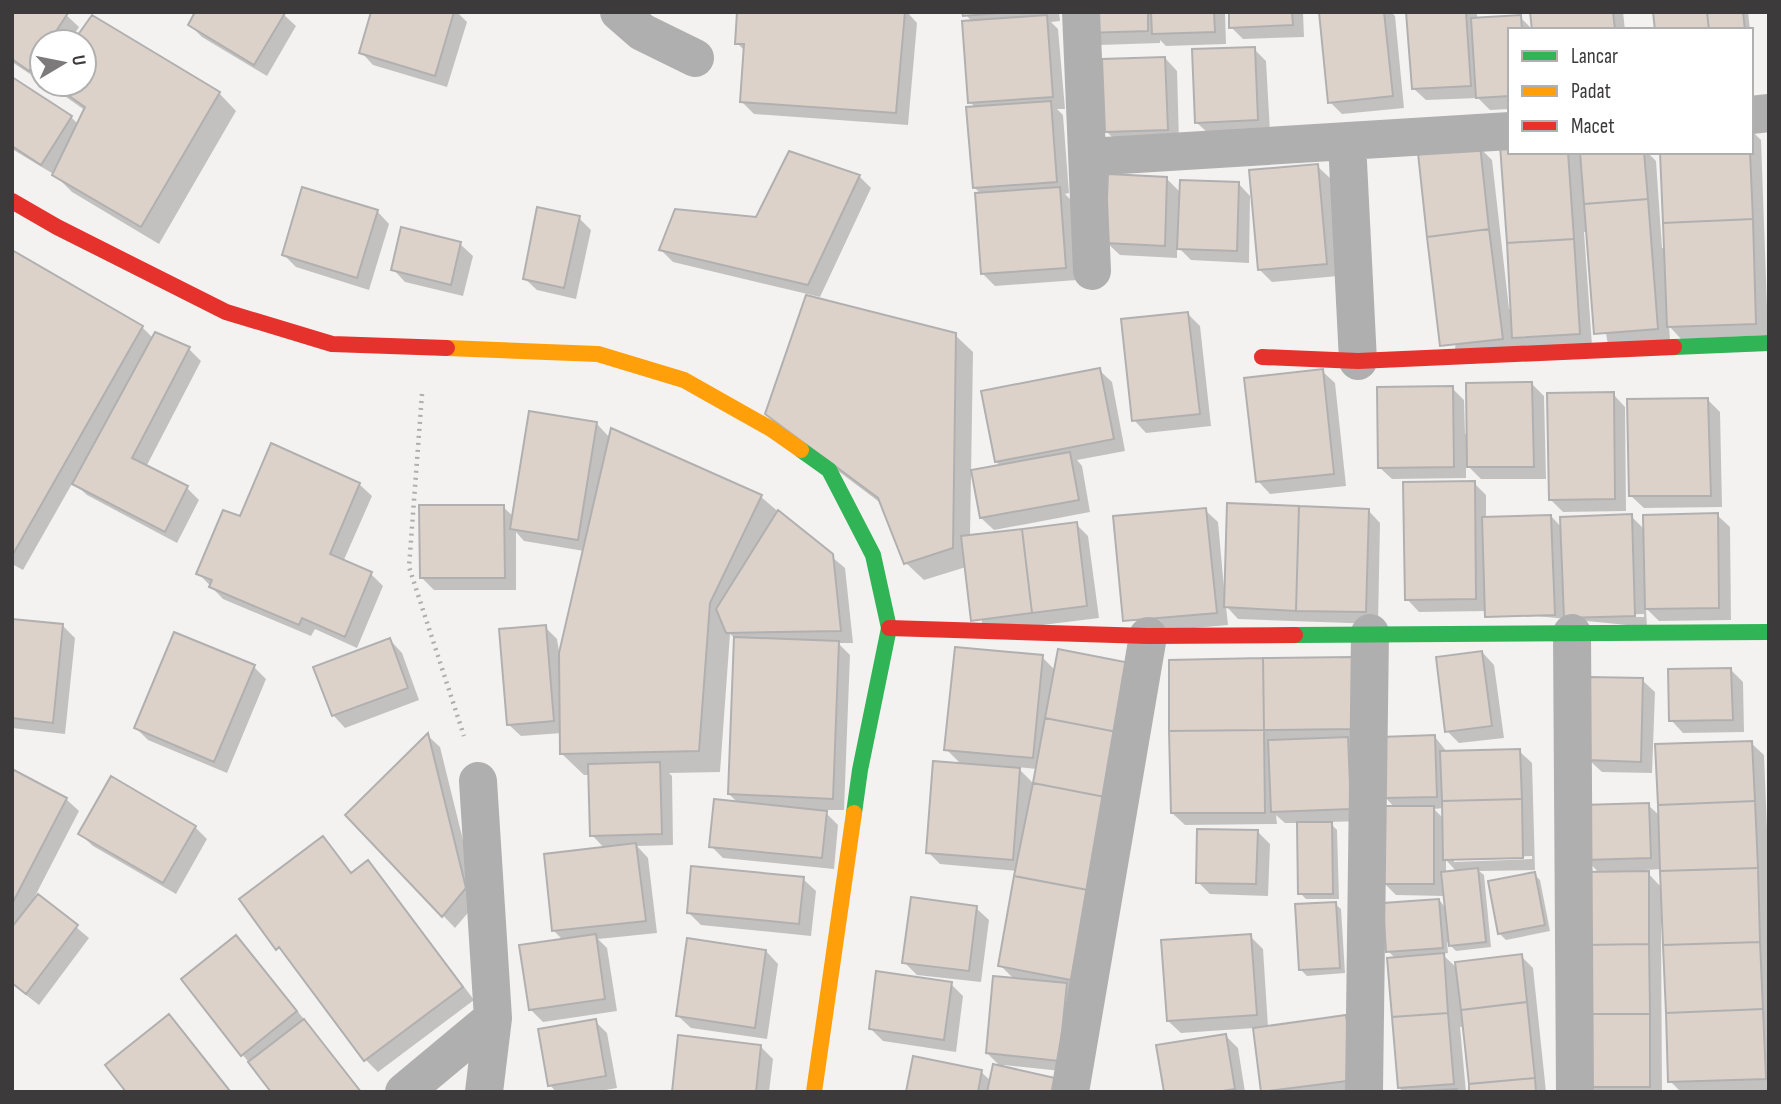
<svg xmlns="http://www.w3.org/2000/svg" width="1781" height="1104" font-family="'Sofia Sans Condensed',sans-serif">
	<style>
		.shadow { fill: #0003; fill-rule: evenodd }
		.building { fill: #ddd2ca; stroke: #b1b0b0; stroke-width: 2 }
		.lines { fill: none; stroke-linecap: round; stroke-linejoin: round }
		.path { stroke: #aeaeae; stroke-width: 4.5; stroke-dasharray: 2 5; stroke-linecap: butt }
		.street { stroke: #b0afaf; stroke-width: 38 }
		.fast { stroke: #30b455; stroke-width: 16 }
		.slow { stroke: #ff9f0a; stroke-width: 16 }
		.jam { stroke: #e5322d; stroke-width: 16 }
	</style>
	<rect width="100%" height="100%" fill="#f4f2f1"/>
	<!-- shadow -->
	<path class="shadow" d="M12 12H63L79 27 69 42H42V82L12 62Z
		M373 12H457L467 22 447 87 373 65 361 52Z
		M739 12H907L917 23 908 125 754 114 742 102 745 51 737 43Z
		M964 12H1059L1060 21 1051 22 1058 29 1065 109H1057L1063 115 1069 193 1065 194 1072 201 1077 280 995 286 983 274 981 194 974 187 976 108 970 102 972 22Z
		M1086 12H1225L1226 44 1166 46 1160 40V43L1099 45Z
		M1230 12H1303L1304 37 1243 39 1231 27Z
		M1321 12H1391L1395 16 1404 108 1342 114 1330 102Z
		M1408 12H1477V19L1520 17 1533 30H1510V109L1490 110 1478 98 1426 100 1413 88Z
		M1532 12H1623L1625 30H1534Z
		M1655 12H1748L1750 30H1656Z
		M283 14 296 26 267 76 202 37 190 25Z
		M93 18 219 93 236 111 159 244 72 192 55 175 12 149V79L71 117 79 125 86 111 66 97 53 84H84V42H75Z
		M1751 45 1754 69H1751Z
		M1254 49 1266 61 1270 132 1209 134 1196 122Z
		M1165 58 1177 71 1179 142 1119 144 1107 132Z
		M1751 130 1761 140 1768 335 1681 339 1669 326 1670 340 1608 345 1588 232H1584L1592 346 1454 358 1479 147 1492 160 1509 309 1512 308 1510 152H1577L1582 158V153L1647 152 1656 161 1662 248H1666L1662 152H1751Z
		M1317 166 1330 178 1338 276 1272 282 1259 269Z
		M859 176 871 188 820 297 673 262 661 250 757 219Z
		M1166 178 1181 193 1238 183 1250 196 1249 263 1191 260 1177 246V258L1120 255 1107 243Z
		M377 211 389 224 369 290 296 267 284 255Z
		M579 218 591 230 576 299 537 290 524 278Z
		M460 244 473 256 463 296 405 282 393 269Z
		M12 252 142 327 153 338 189 349 201 361 146 467 187 488 199 500 177 543 87 495 73 482 23 570 12 564Z
		M1188 314 1200 326 1211 426 1146 433 1134 420Z
		M955 335 973 352 970 537 1076 524 1088 536 1099 618 985 632 966 567 924 580 906 563 882 504 785 431Z
		M1099 370 1112 382 1125 451 1077 460 1082 466 1090 512 994 530 981 518 1001 466 996 462Z
		M1322 371 1335 383 1346 486 1270 494 1258 481Z
		M1532 384 1544 396 1546 479H1481L1466 464V478L1392 479 1379 467 1452 388 1464 400 1465 434 1468 433Z
		M1613 394 1625 407 1626 511 1563 512 1550 499Z
		M1708 400 1720 412 1722 507 1644 508 1631 496Z
		M597 424 610 438 612 430 761 497 845 568 853 643H838L850 655 844 810H823L838 825 834 869 723 858 711 846 739 804 729 794 736 639 730 634 720 772 669 773 672 776 673 845 637 846 648 858 657 933 598 939 607 948 617 1011 543 1022 530 1009 564 941 553 930 605 849 592 835 590 775H584L562 754V733L521 736 508 724 545 627 557 639 560 657 584 551 524 541 516 532V590H434L421 577 503 507 514 517Z
		M1474 483 1486 495V519L1551 516 1563 529 1631 516 1645 530 1717 515 1730 527 1731 620 1659 621 1646 608 1647 627 1487 611 1419 612 1407 599ZM1644 614V617L1575 616Z
		M359 484 372 496 343 562 371 574 383 586 357 648 315 629 311 636 223 599 198 573Z
		M1205 510 1218 522 1224 588 1368 510 1380 523 1378 624 1238 619 1226 606 1228 625 1137 633Z
		M12 621 63 626 75 638 65 734 12 728Z
		M390 640 402 653 419 700 345 728 333 715Z
		M1482 652 1494 665 1504 738 1459 743 1447 731Z
		M1042 657 1055 670 1129 665 1071 1072 1004 1065V1068L1067 1091 908 1092 981 1072 991 1081 1002 1068 987 1053 1015 980 1000 965 1018 871 940 864 928 852 962 765 946 749ZM1017 767 1037 769 1034 784Z
		M1352 659 1363 821 1329 822 1337 830 1339 899H1306L1300 893 1299 823H1285L1276 815 1277 824 1185 825 1172 813 1171 661Z
		M254 667 266 679 227 773 148 740 136 728Z
		M1731 670 1743 682 1744 732 1683 733 1671 720Z
		M1642 680 1655 692 1652 773 1602 772 1589 760Z
		M428 736 440 747 478 901 455 928 347 815Z
		M1435 737 1447 752 1519 751 1532 763 1535 870 1479 871 1484 875 1491 947 1456 951 1447 942 1448 953 1442 954 1458 969 1521 956 1533 968 1546 1092H1470L1464 1027H1460L1466 1092H1404L1399 1088 1396 959 1388 951 1439 900 1446 908 1445 896 1396 895 1384 883 1395 808 1385 797ZM1443 808 1444 819 1434 809ZM1532 856V859L1454 862V858ZM1446 860 1457 872 1446 873Z
		M1751 743 1764 755 1769 878V1091L1681 1092 1670 1081 1664 923H1661L1662 1092H1594L1600 874 1586 859 1648 805 1660 816ZM1662 869V888L1645 870Z
		M12 771 66 799 79 811 32 902 33 903 39 896 89 938 39 1005 12 984Z
		M195 827 207 839 176 894 93 846 80 834Z
		M1258 832 1270 844 1268 896 1210 894 1198 882Z
		M322 838 352 874 368 863 380 875 474 1000 378 1072 366 1060 242 900Z
		M1534 874 1540 880 1550 931 1506 940 1500 934Z
		M803 879 816 891 811 936 701 925 688 912Z
		M1335 904 1341 909 1345 973 1307 976 1301 970Z
		M976 908 989 920 981 982 917 975 904 962Z
		M1250 936 1263 949 1268 1027 1366 1092H1263L1254 1028 1181 1033 1168 1021Z
		M236 937 248 949 362 1092H273L242 1054Z
		M766 951 778 964 767 1039 691 1028 678 1016Z
		M951 984 963 996 956 1052 883 1041 871 1029Z
		M169 1016 181 1028 232 1092H128Z
		M595 1021 607 1033 617 1088 594 1092H556L550 1085Z
		M1226 1036 1238 1048 1245 1092H1166Z
		M760 1046 773 1059 769 1092H675Z"/>
	<!-- building -->
	<path class="building" d="M12 12 68 13 49 42H42V52L29 71 12 59Z
		M195 12H284L285 13 254 65 188 25Z
		M371 12H454L435 76 359 53Z
		M737 12H905L896 113 740 102 744 44H735Z
		M962 12H1013L963 16Z
		M1085 12H1148V31L1085 33Z
		M1151 12H1214L1215 32 1152 34Z
		M1229 12H1292L1293 25 1229 28Z
		M1319 12H1384L1393 96 1328 103Z
		M1406 12H1466L1471 86 1412 89Z
		M1530 12H1613L1615 30H1532Z
		M1653 12H1707L1709 30H1655Z
		M1707 12H1743L1745 30H1709Z
		M92 15 220 92 141 227 52 175 85 107 52 84H84V42H73Z
		M1047 15 1053 97 968 103 962 21Z
		M1521 15 1522 30H1510V96L1476 98 1471 18Z
		M1255 47 1258 120 1195 123 1192 49Z
		M1165 57 1168 130 1105 132 1102 59Z
		M12 77 72 116 41 165 12 146Z
		M1051 101 1057 182 973 188 966 107Z
		M1480 145 1489 229 1427 237 1418 153Z
		M1500 145H1510V152H1568L1574 239 1507 243Z
		M789 151 860 175 808 285 659 250 675 209 756 217Z
		M1580 152H1644L1648 199 1584 204Z
		M1660 152H1750L1753 219 1663 223Z
		M1318 164 1327 264 1258 270 1249 170Z
		M1108 174 1167 177 1165 246 1105 243Z
		M1180 180 1239 182 1237 251 1177 249Z
		M302 187 378 210 357 278 282 255Z
		M1060 187 1066 268 981 274 975 193Z
		M1648 199 1658 329 1594 334 1584 204Z
		M537 207 580 216 564 288 523 279Z
		M1753 219 1756 324 1667 327 1663 223Z
		M401 227 461 242 451 285 391 270Z
		M1489 229 1503 339 1440 346 1427 237Z
		M1574 239 1580 334 1512 338 1507 243Z
		M12 250 143 326 12 556Z
		M806 295 956 333 953 548 904 564 878 498 765 414Z
		M1188 312 1200 414 1132 421 1121 319Z
		M155 332 190 347 132 458 188 486 165 532 72 484Z
		M1100 368 1114 439 995 462 981 391Z
		M1323 369 1334 474 1256 482 1244 378Z
		M1532 382 1534 467H1467L1466 383Z
		M1453 386 1454 467 1378 468 1377 387Z
		M1614 392 1615 499 1549 500 1547 393Z
		M1708 398 1711 496H1629L1627 399Z
		M529 411 597 422 578 540 510 529Z
		M611 428 762 495 710 603 699 751 560 754 559 653Z
		M271 443 360 483 330 554 372 572 345 637 302 618 299 625 209 587 212 580 196 574 223 510 240 516Z
		M1070 452 1079 500 980 518 971 470Z
		M1475 481 1476 599 1405 600 1403 482Z
		M1227 503 1299 506 1296 611 1224 607Z
		M419 505H504L505 578H420Z
		M1299 506 1369 509 1366 612 1296 611Z
		M1206 508 1217 613 1123 621 1113 516Z
		M778 510 833 554 841 631 726 633 716 609Z
		M1718 513 1719 608 1645 609 1643 515Z
		M1632 514 1635 616 1564 618 1560 517Z
		M1551 515 1555 615 1485 617 1482 517Z
		M1077 522 1087 606 1032 613 1022 529Z
		M1022 529 1032 613 971 621 961 536Z
		M12 619 63 624 53 723 12 718Z
		M546 625 554 721 507 725 499 629Z
		M174 632 255 665 214 762 134 728Z
		M734 637 839 641 833 799 728 794Z
		M390 638 408 688 332 716 313 667Z
		M955 647 1043 655 1033 758 944 750Z
		M1058 649 1130 663 1117 732 1045 718Z
		M1482 651 1492 726 1445 732 1436 657Z
		M1353 657V729L1264 730 1263 658Z
		M1263 658 1264 730 1169 731V660Z
		M1731 668 1733 720 1669 721 1668 669Z
		M1589 677 1643 678 1641 762 1587 760Z
		M1045 718 1117 732 1105 797 1033 783Z
		M1264 730 1265 813H1171L1169 731Z
		M428 733 466 888 442 917 345 815Z
		M1435 735 1437 797 1383 798 1381 737Z
		M1348 737 1351 809 1271 812 1268 740Z
		M1752 741 1755 801 1658 805 1655 744Z
		M1520 749 1522 799 1442 801 1440 751Z
		M933 761 1020 768 1013 860 926 853Z
		M660 762 662 834 590 836 588 764Z
		M12 769 67 798 12 904Z
		M111 776 196 826 163 883 78 834Z
		M1033 783 1105 797 1088 890 1014 876Z
		M714 799 827 811 822 858 709 847Z
		M1522 799 1523 858 1443 860 1442 801Z
		M1755 801 1758 868 1660 871 1658 805Z
		M1649 803 1651 858 1584 860 1582 805Z
		M1382 806H1434V884H1382Z
		M1297 822H1332L1333 894H1298Z
		M1197 829 1258 830 1256 884 1196 883Z
		M323 836 351 873 368 860 463 987 364 1061 279 947 276 950 239 899Z
		M636 843 646 921 552 931 544 854Z
		M691 866 804 877 799 924 687 913Z
		M1478 868 1486 942 1449 946 1441 872Z
		M1758 868 1760 942 1663 945 1660 871Z
		M1649 871V944L1586 945 1585 872Z
		M1535 872 1545 925 1498 934 1488 881Z
		M1014 876 1088 890 1071 980 998 966Z
		M38 894 78 925 26 994 12 983V927Z
		M911 897 977 906 969 971 902 963Z
		M1439 899 1443 948 1386 952 1383 903Z
		M1336 902 1340 968 1299 970 1295 904Z
		M596 934 605 999 529 1010 519 945Z
		M1251 934 1257 1015 1167 1021 1161 940Z
		M236 935 297 1011 241 1056 181 979Z
		M687 938 766 950 755 1028 676 1016Z
		M1760 942 1763 1009 1666 1013 1663 945Z
		M1649 944 1650 1014H1586V945Z
		M1444 953 1448 1013 1392 1017 1387 958Z
		M1522 954 1527 1002 1461 1010 1455 962Z
		M876 971 952 982 944 1040 869 1029Z
		M993 976 1067 983 1059 1061 986 1053Z
		M1527 1002 1535 1078 1469 1084 1461 1010Z
		M1763 1009 1766 1079 1668 1082 1666 1013Z
		M1448 1013 1454 1084 1398 1088 1392 1017Z
		M169 1014 229 1090 227 1092H126L105 1065Z
		M1586 1014H1650V1087H1587Z
		M1346 1015 1355 1080 1261 1092 1253 1028Z
		M304 1019 361 1092H271L248 1062Z
		M596 1019 606 1076 548 1086 538 1029Z
		M1226 1034 1235 1089 1216 1092H1164L1156 1045Z
		M678 1035 761 1045 756 1092H672Z
		M913 1056 982 1070 978 1092H906Z
		M993 1064 1055 1078 1052 1092H987Z
		M1535 1078 1536 1092H1469V1084Z
		M1457 1089V1092H1403Z"/>
	<g class="lines">
		<!-- path -->
		<path class="path" d="M422 394 409 567 464 736"/>
		<!-- street -->
		<path class="street" d="M619 12 642 32 695 58
			M1081 12 1092 271
			M1751 115 1769 113
			M1347 142 1358 361
			M1088 157 1510 131
			M1572 633 1575 1092
			M478 781 493 1018 484 1092
			M404 1092 493 1018
			M1070 1092 1148 636
			M1364 1092 1370 633"/>
		<!-- fast -->
		<path class="fast" d="M1674 347 1769 343
			M801 450 829 470 873 555 889 628 860 770 854 813
			M1295 635 1769 632"/>
		<!-- slow -->
		<path class="slow" d="M447 348 598 354 684 380 771 429 801 450
			M814 1092 854 813"/>
		<!-- jam -->
		<path class="jam" d="M12 201 57 227 226 312 332 344 447 348
			M1262 357 1358 361 1674 347
			M889 628 1148 636 1295 635"/>
	</g>
	<!-- border -->
	<rect width="1781" height="1104" fill="none" stroke="#3c3a3a" stroke-width="28"/>
	<!-- legend -->
	<rect x="1508" y="28" width="245" height="126" fill="#ffffff" stroke="#b1b0b0" stroke-width="2"/>
	<rect x="1522" y="51" width="35" height="10" fill="#30b455" stroke="#b1b0b0" stroke-width="2"/>
	<text x="1571" y="63" font-size="21" fill="#3c3a3a">Lancar</text>
	<rect x="1522" y="86" width="35" height="10" fill="#ff9f0a" stroke="#b1b0b0" stroke-width="2"/>
	<text x="1571" y="98" font-size="21" fill="#3c3a3a">Padat</text>
	<rect x="1522" y="121" width="35" height="10" fill="#e5322d" stroke="#b1b0b0" stroke-width="2"/>
	<text x="1571" y="133" font-size="21" fill="#3c3a3a">Macet</text>
	<!-- north arrow -->
	<g transform="translate(63 63) rotate(80)"><circle r="33" fill="#ffffff" stroke="#b1b0b0" stroke-width="2"/>
	<path d="M0-5L12 26L0 18L-12 26Z" fill="#7c7a7a"/>
	<text y="-10" font-size="19" font-weight="bold" text-anchor="middle" fill="#3c3a3a">U</text>
	</g>
</svg>
